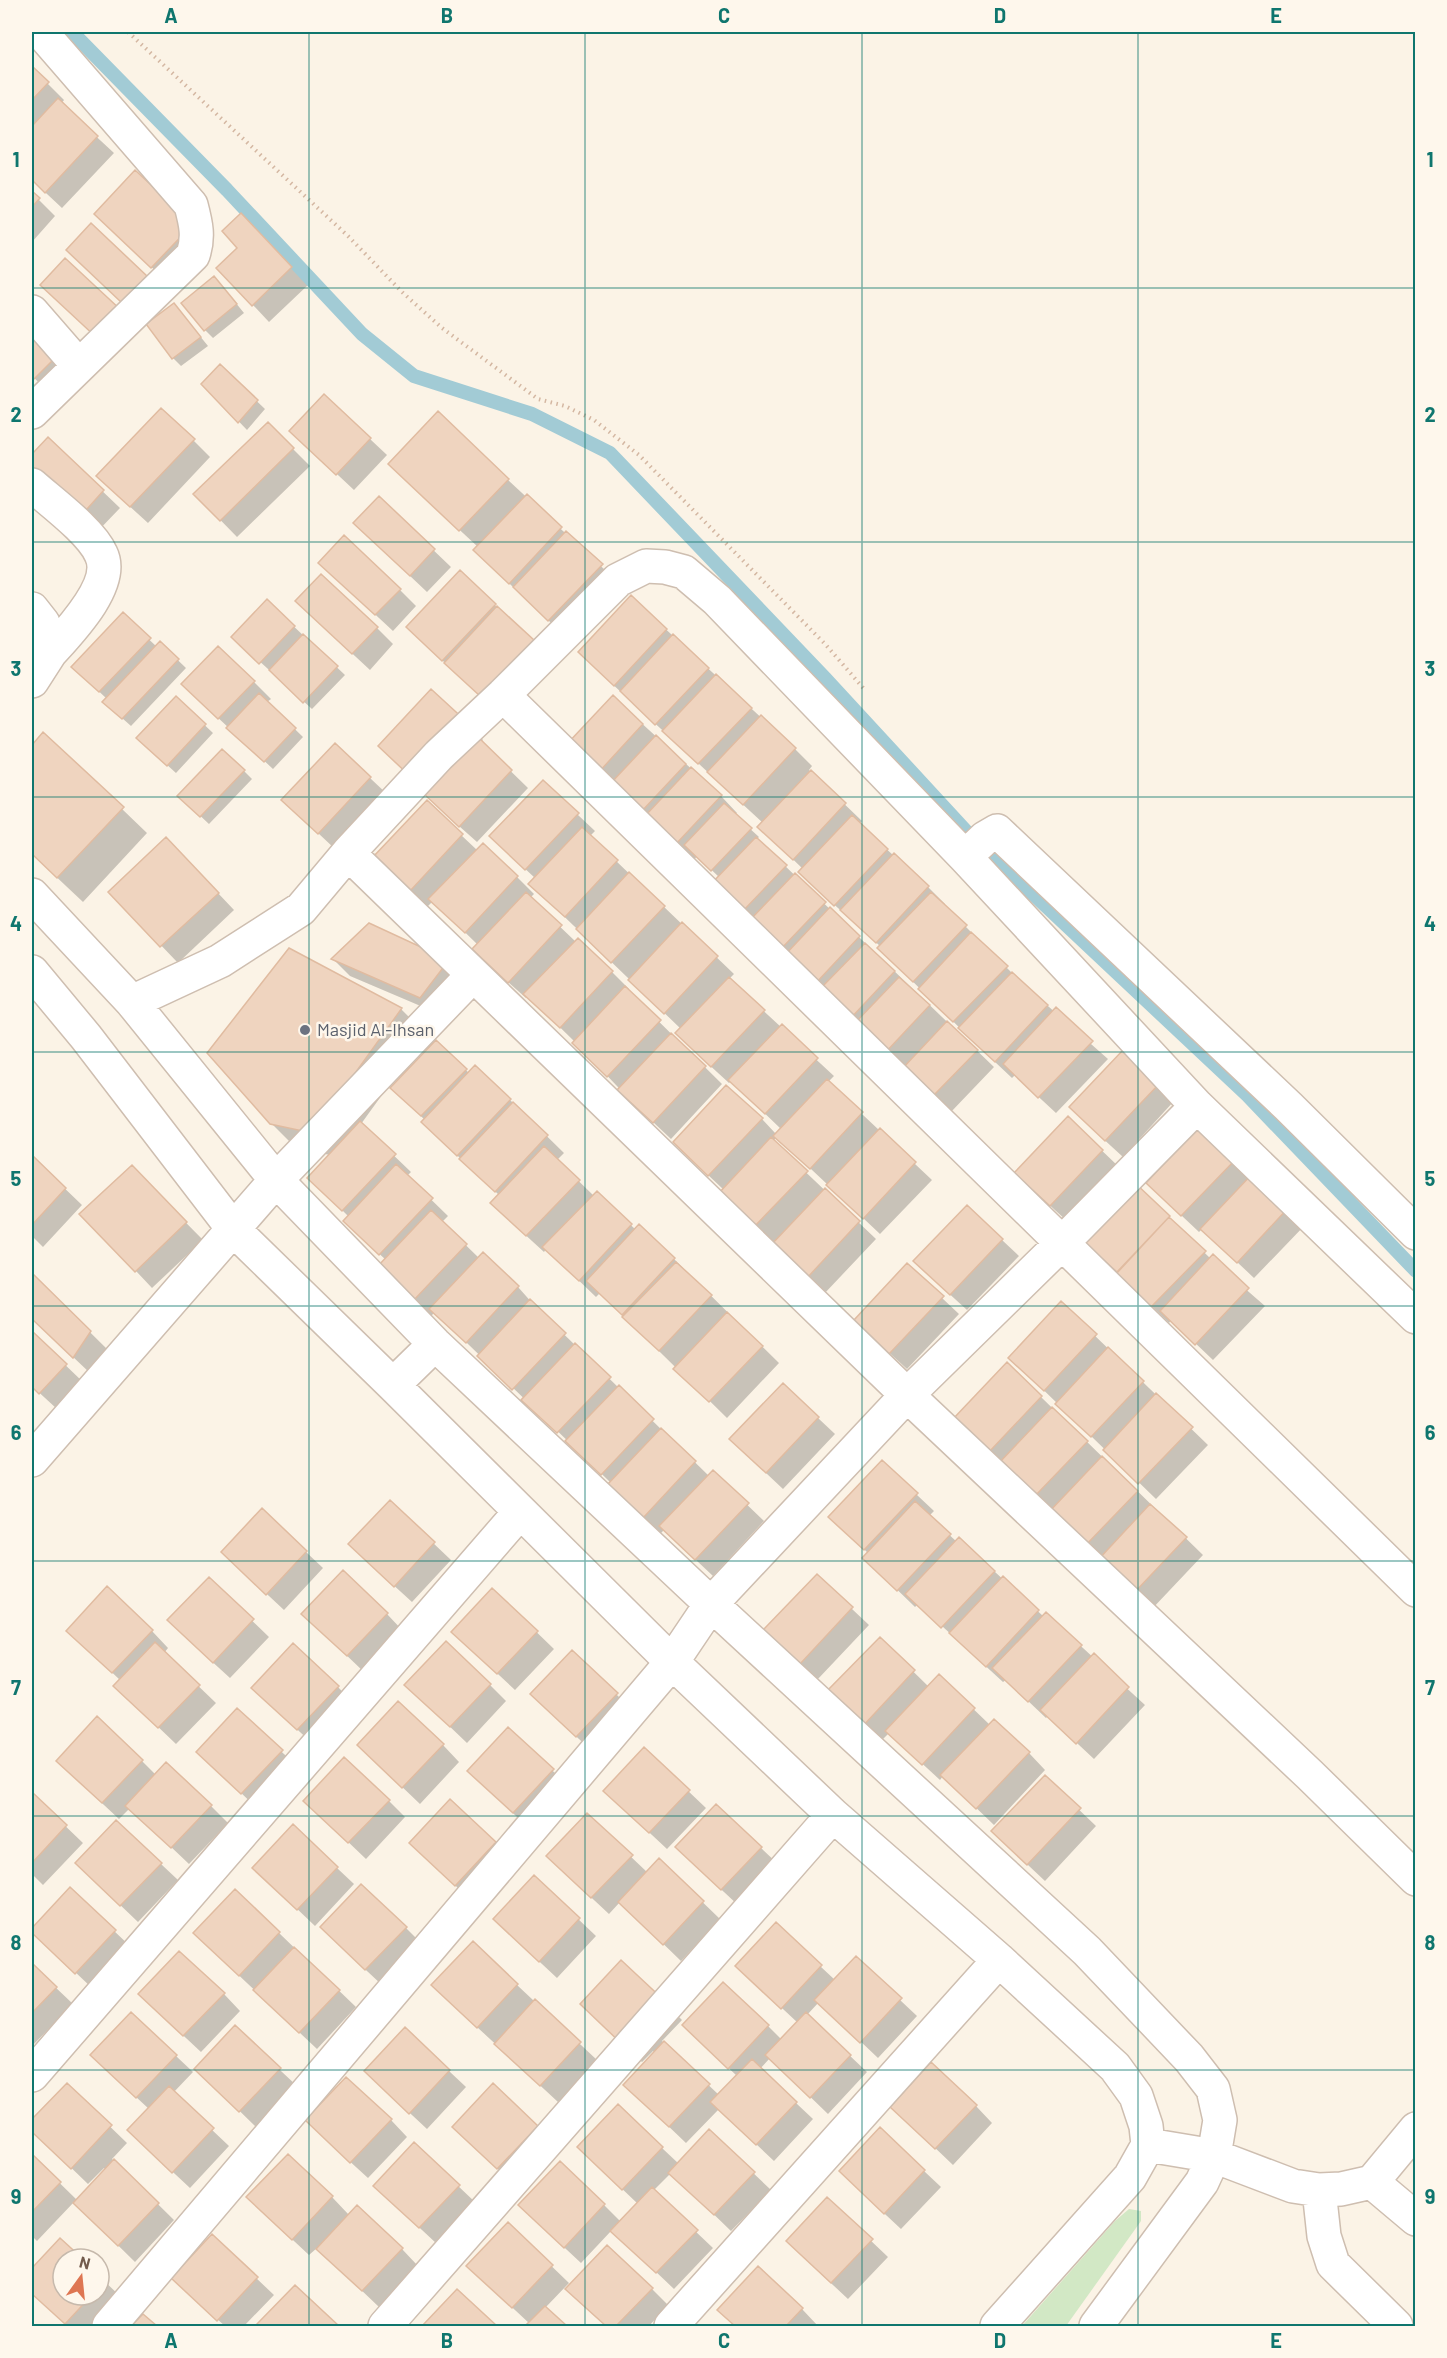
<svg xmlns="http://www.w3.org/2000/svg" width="1447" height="2358" font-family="Barlow,sans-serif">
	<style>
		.green { fill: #d2e8c5 }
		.shadow { fill: #0003 }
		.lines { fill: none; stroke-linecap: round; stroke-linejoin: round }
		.stream { stroke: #a2cbd5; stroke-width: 14 }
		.building { fill: #efd4bf; stroke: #e0bba0; stroke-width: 1.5 }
		.street-casing { stroke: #cebeb0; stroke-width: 36 }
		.path { stroke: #d4b7a2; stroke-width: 4; stroke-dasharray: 1.5 4.5; stroke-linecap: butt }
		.street { stroke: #fff; stroke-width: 33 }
		.grid { fill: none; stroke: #0f766e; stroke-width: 1.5; stroke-opacity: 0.55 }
		.worship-dot { fill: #6b7280; stroke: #fef7ec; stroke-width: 2 }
		.labels { text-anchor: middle; stroke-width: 5; stroke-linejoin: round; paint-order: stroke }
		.worship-label { font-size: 18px; fill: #5b616d; stroke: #fef7ec; text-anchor: start }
		.neatline { fill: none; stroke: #0f766e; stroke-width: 2 }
		.grid-label { font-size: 20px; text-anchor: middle; font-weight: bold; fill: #0f766e }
	</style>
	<rect width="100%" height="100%" fill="#fbf3e6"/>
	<!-- green -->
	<path class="green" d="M1129 2209 1141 2211V2221L1066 2326H1022L1115 2221Z"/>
	<!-- shadow -->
	<path class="shadow" d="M32 68 64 100 61 104 114 153 62 208 32 180Z
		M32 193 55 216 32 242Z
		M192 225 169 284 113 230Z
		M257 232 308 285 269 322 253 305Z
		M222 286 244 313 213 338 205 330Z
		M174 304 208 346 181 366 173 358Z
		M32 328 59 354 52 395 32 376Z
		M220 366 265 409 247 430 203 384Z
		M268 424 310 466 237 537 195 494Z
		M48 439 120 508 96 533 32 472V457Z
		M370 439 387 455 354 490 308 447Z
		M193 440 210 457 148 523 115 493Z
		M508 480 618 582 566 637 492 567 478 547 407 481Z
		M379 498 451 567 427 592 372 540Z
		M460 572 549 657 497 712 425 644Z
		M337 579 400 590 416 606 393 631Z
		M631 597 795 749 812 766 809 770 862 821 859 824 928 887 945 904 944 905 1023 984 1108 1059 1056 1113 1015 1075 1012 1078 977 1045 896 965 880 946 817 889 803 869 776 843 763 823 596 669Z
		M267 601 345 675 312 709 233 637Z
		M123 615 157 647 160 643 186 668 131 726 113 710 107 699 90 683Z
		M314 618 377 628 393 644 370 670Z
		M254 682 271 699 267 702 303 737 273 769 200 701Z
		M613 697 721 796 737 813 735 815 759 837 757 839 994 1067 950 1113 759 929 720 878 697 856 694 860 586 760Z
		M176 698 213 733 176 773 146 746Z
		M467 724 483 740 481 742 528 788 477 842 441 810Z
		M44 734 147 833 83 902 32 854V747Z
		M244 771 252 779 209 824 179 796Z
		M370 778 387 794 335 849 300 816Z
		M543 782 595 831 590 836 734 974 729 979 834 1076 828 1082 932 1180 880 1234 777 1137 773 1141 876 1239 824 1294 771 1243 724 1190 691 1159 762 1119 776 1134 781 1129 731 1081 729 1083 693 1050 681 1029 547 900 535 878 508 853Z
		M427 803 477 850 483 845 517 877 534 894 530 898 576 942 578 940 612 972 629 989 627 990 722 1084 671 1139 636 1106 575 1042 528 996 526 998 490 966 478 945 433 901 427 907 392 874Z
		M183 856 234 910 178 963 110 892Z
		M369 925 465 978 437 1013 350 976 333 959Z
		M289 950 401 1009 426 1034 361 1124 411 1172 407 1176 448 1216 442 1222 479 1258 483 1254 518 1287 534 1305 709 1476 713 1472 764 1521 713 1576 664 1530 660 1534 626 1501 611 1483 435 1312 431 1316 396 1284 386 1260 362 1238 349 1217 326 1194 330 1155 296 1148 271 1123Z
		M436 1042 469 1073 475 1067 510 1100 564 1153 557 1160 594 1196 597 1193 636 1230 674 1259 779 1363 727 1418 600 1293 596 1297 546 1249 544 1252 508 1219 499 1195 440 1139 425 1120 409 1105Z
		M1123 1052 1174 1101 1123 1157 1087 1124Z
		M1068 1118 1119 1167 1068 1222 1032 1189Z
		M1199 1128 1306 1224 1254 1278 1202 1229 1199 1232 1164 1199Z
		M32 1157 82 1205 43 1247 32 1236Z
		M131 1167 203 1240 152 1288 136 1271Z
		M1134 1184 1211 1259 1265 1306 1213 1360 1171 1320 1169 1323 1099 1255Z
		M1002 1240 1019 1256 967 1310 932 1278Z
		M907 1265 959 1314 907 1369 872 1337Z
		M32 1275 107 1349 91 1374 32 1318Z
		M1061 1303 1208 1445 1156 1499 1027 1374Z
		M32 1333 83 1382 57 1409 32 1386Z
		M1041 1397 1203 1555 1151 1610 972 1436Z
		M818 1418 835 1434 783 1489 748 1456Z
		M882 1462 934 1511 929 1516 957 1542 959 1539 1043 1616 1046 1614 1145 1705 1094 1759 1048 1716 1046 1718 1006 1680 1003 1682 918 1604 915 1607 881 1574 868 1553 847 1533Z
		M390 1502 451 1560 412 1602 367 1561Z
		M306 1552 323 1568 284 1610 240 1569Z
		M817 1576 869 1625 817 1680 782 1647Z
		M209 1579 269 1637 230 1678 185 1637Z
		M493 1590 554 1649 515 1690 470 1648Z
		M387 1614 403 1631 364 1672 320 1630Z
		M152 1631 168 1648 164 1653 216 1703 176 1744 132 1702 120 1680 85 1647Z
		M880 1639 929 1687 939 1676 990 1725 1029 1753 1045 1770 994 1825 943 1776 940 1780 889 1733 879 1743 844 1710Z
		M490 1685 506 1701 467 1743 423 1701Z
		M338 1687 354 1704 315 1746 270 1704Z
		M616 1694 633 1711 594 1753 549 1711Z
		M237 1710 299 1768 259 1810 215 1768Z
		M508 1729 570 1787 530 1829 485 1787Z
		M443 1745 459 1762 420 1804 376 1762Z
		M644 1749 706 1808 667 1849 622 1807Z
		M142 1761 156 1775 211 1806 228 1823 189 1864 130 1808 119 1819 74 1777Z
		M1045 1777 1096 1826 1045 1881 1010 1848Z
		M32 1794 83 1843 43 1885 32 1874Z
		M389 1801 405 1817 366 1859 322 1817Z
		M450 1801 512 1860 473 1902 428 1860Z
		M587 1815 648 1873 659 1860 720 1919 681 1961 620 1902 609 1914 565 1873Z
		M761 1848 778 1864 739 1906 694 1864Z
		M161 1864 178 1880 138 1922 94 1880Z
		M337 1868 354 1884 315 1926 271 1884Z
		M534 1877 596 1936 557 1978 512 1936Z
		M70 1889 132 1948 93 1989 32 1931Z
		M776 1925 835 1980 900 2000 917 2016 878 2058 819 2002 807 2015 867 2072 828 2114 770 2058 760 2069 813 2119 774 2161 719 2109 686 2143 642 2101 655 2053 653 2051 642 2062 598 2021 666 2004 682 2020 662 2041 719 2095 737 2076 701 2042 768 2026 782 2040 798 2023 754 1982Z
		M406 1928 422 1944 382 1985 338 1944Z
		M279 1933 356 2007 317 2049 212 1950Z
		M32 1965 73 2004 33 2045 32 2044Z
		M517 1985 597 2060 558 2102 450 2002Z
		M224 1994 240 2011 201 2052 157 2011Z
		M235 2028 297 2086 257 2128 213 2085Z
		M176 2056 193 2072 173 2093 229 2146 190 2188 146 2147 149 2109 109 2072Z
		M449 2071 466 2087 427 2129 383 2088Z
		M67 2085 127 2143 112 2159 174 2220 135 2262 74 2202 37 2241 32 2236V2156L77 2200 106 2170 104 2168 88 2184 32 2130V2121Z
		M976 2106 992 2123 953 2165 909 2123Z
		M391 2120 407 2137 368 2178 323 2137Z
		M537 2127 554 2144 515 2185 471 2143Z
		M709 2131 771 2190 731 2231 671 2173 653 2191 713 2248 674 2289 612 2230 581 2263 537 2222 604 2205 621 2222 638 2204 596 2164 662 2148 679 2164Z
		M414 2144 476 2203 437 2244 392 2202Z
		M924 2171 941 2187 901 2229 857 2188Z
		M332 2197 349 2215 402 2249 418 2266 379 2307 317 2248 309 2255 265 2214Z
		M827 2199 888 2257 848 2299 804 2258Z
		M508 2224 569 2283 545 2308 565 2326H527L530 2324 485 2282Z
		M213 2237 274 2295 244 2326H225L190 2295Z
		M60 2240 81 2259H63V2295H99V2276L122 2298 95 2326H68L32 2292V2270Z
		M758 2268 802 2309 818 2326H736L719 2310Z
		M295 2287 337 2326H258Z
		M652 2289 668 2305 649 2326H607L584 2306Z
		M457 2291 495 2326H424Z"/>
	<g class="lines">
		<!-- stream -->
		<path class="stream" d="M72 32 227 190 362 334 414 376 532 414 610 453 825 678 965 830 1247 1095 1416 1271"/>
	</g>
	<!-- building -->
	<path class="building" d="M32 66 49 82 32 100Z
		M58 98 98 136 45 193 32 180V126Z
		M135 170 193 224 151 268 94 214Z
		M32 191 40 198 32 207Z
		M241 213 292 267 252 306 216 268 237 248 222 231Z
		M91 223 147 276 122 303 66 250Z
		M65 258 122 311 97 338 40 285Z
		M214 276 237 304 204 331 181 303Z
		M174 303 201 337 172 359 146 324Z
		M32 326 60 353 34 379 32 377Z
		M220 364 258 400 238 423 201 384Z
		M324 394 371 438 336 475 289 431Z
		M161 408 195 439 130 507 96 476Z
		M438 411 509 479 459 531 388 464Z
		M268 422 294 448 220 521 193 494Z
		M48 437 104 490 79 518 32 474V454Z
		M527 494 562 527 509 584 473 550Z
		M379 496 435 549 410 576 353 523Z
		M566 531 603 564 548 621 513 587Z
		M344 535 401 589 375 615 318 563Z
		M460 570 496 604 442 661 406 627Z
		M321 574 378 627 352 654 295 601Z
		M631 595 667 629 614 686 578 652Z
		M267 599 295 626 259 664 231 637Z
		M497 606 534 640 480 696 444 663Z
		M123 612 151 638 99 692 71 667Z
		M303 634 338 666 303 703 269 670Z
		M673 634 709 668 655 725 620 691Z
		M160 641 179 659 122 719 102 702Z
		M218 646 255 681 218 719 181 684Z
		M716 674 752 708 698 764 662 731Z
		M431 689 468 723 413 779 378 746Z
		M259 693 296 728 264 762 226 728Z
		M613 695 643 724 598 773 567 744Z
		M176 696 206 724 167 766 136 738Z
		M761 715 796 748 743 805 707 772Z
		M43 732 124 807 57 878 32 854V745Z
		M656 735 686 764 641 812 610 784Z
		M477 736 512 770 459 827 423 793Z
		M335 743 371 777 318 834 281 800Z
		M222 749 245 770 200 817 177 796Z
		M691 767 722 795 676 844 645 816Z
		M811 770 846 803 793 860 757 827Z
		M543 780 579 813 525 870 489 836Z
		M427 800 463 834 410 891 373 857Z
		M724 803 752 828 711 871 684 845Z
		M852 815 888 849 834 906 798 872Z
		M582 827 618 860 565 917 528 884Z
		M166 837 219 893 160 947 108 892Z
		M756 837 787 865 741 913 710 885Z
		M483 843 518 876 465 933 428 899Z
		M894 853 929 886 876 943 840 910Z
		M629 872 665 906 611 963 576 929Z
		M795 873 826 902 780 950 749 921Z
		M526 892 562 925 508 983 472 949Z
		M931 892 967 925 913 982 877 948Z
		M830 907 860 936 815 984 784 956Z
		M682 922 718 956 664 1014 628 980Z
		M369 923 449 960 420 998 331 959Z
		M971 932 1008 966 953 1022 918 989Z
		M578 938 613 971 560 1028 523 994Z
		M865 943 895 971 850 1019 819 990Z
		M289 948 402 1008 312 1133 270 1124 207 1053Z
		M1012 972 1048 1005 995 1062 958 1028Z
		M729 977 765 1010 711 1067 675 1033Z
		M899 977 930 1005 885 1053 854 1024Z
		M625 986 661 1020 607 1077 572 1043Z
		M1056 1007 1093 1041 1038 1098 1003 1064Z
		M947 1021 978 1050 932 1097 902 1069Z
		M782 1024 818 1058 765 1114 728 1080Z
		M671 1033 706 1066 653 1123 617 1090Z
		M436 1040 467 1069 421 1116 390 1088Z
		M1123 1050 1159 1084 1105 1141 1069 1107Z
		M475 1065 511 1099 457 1156 421 1122Z
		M827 1079 863 1112 810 1169 773 1136Z
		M726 1085 763 1118 708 1176 673 1142Z
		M513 1102 548 1135 495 1192 459 1159Z
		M1068 1116 1103 1150 1050 1206 1014 1173Z
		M360 1121 396 1154 342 1211 307 1178Z
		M1199 1126 1236 1159 1181 1216 1146 1183Z
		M880 1128 916 1162 863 1219 826 1185Z
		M771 1137 808 1171 753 1228 718 1194Z
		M544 1146 580 1180 526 1236 490 1203Z
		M32 1155 66 1188 32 1225Z
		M396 1164 433 1198 379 1255 343 1221Z
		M132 1165 187 1222 135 1272 79 1214Z
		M1254 1172 1290 1206 1237 1263 1200 1229Z
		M1134 1182 1170 1216 1117 1272 1080 1239Z
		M825 1188 860 1221 807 1278 771 1245Z
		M597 1191 632 1224 579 1281 542 1247Z
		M967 1205 1003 1239 950 1295 913 1261Z
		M431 1210 467 1244 413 1301 377 1267Z
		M1169 1217 1206 1251 1151 1307 1116 1274Z
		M639 1224 675 1258 622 1315 586 1281Z
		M483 1252 519 1286 466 1343 429 1309Z
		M1213 1254 1249 1288 1195 1345 1160 1311Z
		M676 1262 712 1295 659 1351 622 1317Z
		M907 1263 944 1296 889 1354 854 1320Z
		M32 1273 91 1331 73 1358 32 1319Z
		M530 1299 566 1333 512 1390 477 1356Z
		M1061 1301 1097 1334 1044 1391 1008 1358Z
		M727 1312 763 1346 709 1402 673 1369Z
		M32 1331 67 1364 39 1394 32 1387Z
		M575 1343 611 1377 557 1433 521 1400Z
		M1108 1347 1144 1381 1091 1437 1055 1404Z
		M1007 1362 1042 1396 989 1452 953 1419Z
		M783 1383 819 1417 766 1473 729 1439Z
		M619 1385 654 1419 601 1475 565 1441Z
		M1156 1393 1193 1427 1138 1484 1103 1450Z
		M1052 1407 1088 1441 1034 1497 998 1464Z
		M661 1428 696 1461 643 1518 607 1485Z
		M1102 1456 1138 1491 1084 1547 1048 1513Z
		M882 1460 918 1493 864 1550 828 1517Z
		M713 1470 749 1503 695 1560 659 1526Z
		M390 1500 435 1542 394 1587 348 1544Z
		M915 1501 951 1534 897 1591 862 1558Z
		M1150 1504 1187 1537 1133 1594 1097 1561Z
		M262 1508 307 1551 266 1595 221 1552Z
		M959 1537 995 1571 941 1628 905 1594Z
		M343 1570 388 1613 347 1656 301 1614Z
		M817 1574 853 1607 800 1664 763 1630Z
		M1003 1576 1039 1610 986 1667 949 1633Z
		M209 1577 254 1619 213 1663 167 1620Z
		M107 1586 153 1630 112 1673 66 1631Z
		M492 1588 538 1631 497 1674 451 1632Z
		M1046 1612 1082 1645 1028 1702 992 1668Z
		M880 1637 915 1670 862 1727 825 1693Z
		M446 1641 491 1684 450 1727 404 1685Z
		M155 1642 200 1685 158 1728 113 1686Z
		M293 1643 339 1686 297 1730 251 1688Z
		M572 1650 618 1693 576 1737 530 1694Z
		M1094 1653 1129 1687 1076 1744 1040 1710Z
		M939 1674 975 1708 922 1765 885 1731Z
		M398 1701 444 1744 402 1788 357 1745Z
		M237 1708 283 1750 241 1794 196 1752Z
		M97 1716 143 1760 102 1803 56 1761Z
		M994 1719 1030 1752 976 1809 940 1775Z
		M508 1727 554 1769 513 1813 467 1771Z
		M644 1747 690 1790 649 1833 603 1791Z
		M344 1757 390 1800 348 1843 303 1801Z
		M166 1762 212 1805 171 1848 125 1806Z
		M1045 1775 1081 1808 1027 1865 991 1831Z
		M32 1792 67 1825 32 1863Z
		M450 1799 496 1842 455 1886 409 1843Z
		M716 1804 762 1847 721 1890 675 1847Z
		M587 1813 633 1855 591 1898 546 1856Z
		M116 1820 162 1863 120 1906 75 1863Z
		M293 1824 338 1867 297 1910 252 1868Z
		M659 1858 704 1901 663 1945 618 1902Z
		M534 1875 580 1918 539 1962 493 1919Z
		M361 1884 407 1927 365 1970 320 1927Z
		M70 1887 116 1930 75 1974 32 1933V1928Z
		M235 1889 280 1932 239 1976 193 1933Z
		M776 1922 822 1965 781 2009 735 1966Z
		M473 1941 518 1984 477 2028 431 1985Z
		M294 1947 340 1990 299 2033 253 1990Z
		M179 1951 225 1993 183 2036 138 1994Z
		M856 1956 902 1998 860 2043 814 2000Z
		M621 1960 667 2003 625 2047 580 2004Z
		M32 1963 57 1987 32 2013Z
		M723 1982 769 2025 728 2069 682 2025Z
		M535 1999 581 2042 540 2086 494 2044Z
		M131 2012 177 2055 136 2098 90 2055Z
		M806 2012 851 2055 810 2098 765 2055Z
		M235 2025 281 2068 239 2112 194 2069Z
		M405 2027 450 2070 409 2114 364 2071Z
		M664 2041 710 2084 669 2127 623 2085Z
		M752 2059 797 2102 756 2145 710 2102Z
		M931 2062 977 2105 935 2149 890 2107Z
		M346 2077 392 2119 350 2163 305 2120Z
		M67 2083 112 2125 71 2169 32 2132V2119Z
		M493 2083 538 2126 497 2169 452 2127Z
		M169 2086 214 2128 172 2173 127 2130Z
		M618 2104 663 2147 622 2190 577 2147Z
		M880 2127 925 2170 884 2214 839 2171Z
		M709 2129 755 2172 714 2215 668 2173Z
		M414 2142 460 2185 419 2228 373 2186Z
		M32 2154 61 2182 32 2212Z
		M288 2154 333 2196 292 2240 246 2197Z
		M114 2159 159 2203 118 2246 73 2203Z
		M560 2161 605 2204 564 2248 518 2205Z
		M652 2187 698 2230 656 2273 610 2231Z
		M827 2197 873 2239 831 2283 786 2241Z
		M357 2205 403 2248 362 2291 316 2249Z
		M508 2222 553 2265 512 2308 466 2266Z
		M212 2234 258 2277 217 2321 171 2278Z
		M60 2238 83 2259H63V2295H92L65 2324 32 2294V2268Z
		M607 2245 653 2288 616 2326H606L565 2289Z
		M758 2266 803 2308 786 2326H735L717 2310Z
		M99 2274 106 2280 99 2288Z
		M295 2285 339 2326H255Z
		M457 2289 497 2326H422Z
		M545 2306 567 2326H525Z
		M143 2314 157 2326H131Z"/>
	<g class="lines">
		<!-- street casing -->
		<g class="street-casing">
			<path id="street" d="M32 312 79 366
				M32 412 193 255C199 237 196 224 191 205L41 32
				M32 485C51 502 91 531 101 554 116 584 69 632 50 653
				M32 609 43 623 50 653 32 681
				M503 695 1416 1590
				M348 853 439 755 503 695 618 580 646 566 665 567 684 572 717 600 965 857 1197 1106 1416 1317
				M965 857 985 838 997 831 1288 1106 1416 1233
				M32 895 132 1002 276 1180 435 1344 711 1604 1087 1951 1189 2058 1213 2089 1220 2120 1214 2156 1202 2182 1096 2326
				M32 972 86 1037 234 1230 393 1385 672 1662 833 1815 999 1960 1115 2067 1136 2096 1146 2126 1148 2145 1130 2177 997 2326
				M132 1002 220 961 301 909 348 853 907 1395 1310 1775 1416 1879
				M393 1385 435 1344
				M32 1460 276 1180 473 975
				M32 2075 520 1512
				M1148 2145 1214 2156 1293 2186 1319 2190 1341 2189 1372 2182 1416 2129
				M1372 2182 1416 2219
				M1319 2190 1324 2236 1333 2264 1396 2326
				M109 2326 672 1662 711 1604 907 1395 1062 1243 1197 1106
				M385 2326 833 1815
				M671 2326 999 1960"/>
		</g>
		<!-- path -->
		<path class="path" d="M128 32 348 236 402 292 442 328 538 399 565 406 594 420 639 455 826 645 865 690"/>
		<!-- street -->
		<use href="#street" class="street"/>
	</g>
	<!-- grid -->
	<path class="grid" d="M309 32V2326M585 32V2326M862 32V2326M1138 32V2326M32 288H1416M32 542H1416M32 797H1416M32 1052H1416M32 1306H1416M32 1561H1416M32 1816H1416M32 2070H1416"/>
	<!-- markers -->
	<circle class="worship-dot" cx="305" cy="1030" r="6"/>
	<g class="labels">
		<!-- worship labels -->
		<g class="worship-label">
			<text x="317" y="1036">Masjid Al-Ihsan</text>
		</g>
	</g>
	<!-- border -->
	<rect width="1447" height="2358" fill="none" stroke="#fef7ec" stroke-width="66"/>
	<!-- north arrow -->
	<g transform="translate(81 2277) rotate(15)"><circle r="28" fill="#fef7ec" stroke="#c6b9ac" stroke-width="1.5"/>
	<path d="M0-4.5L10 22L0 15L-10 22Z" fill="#de7652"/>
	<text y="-9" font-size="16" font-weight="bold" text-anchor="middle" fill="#735b4c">N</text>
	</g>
	<rect x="33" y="33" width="1381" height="2292" class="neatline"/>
	<g class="grid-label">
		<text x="171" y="23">A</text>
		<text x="447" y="23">B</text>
		<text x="724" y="23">C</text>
		<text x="1000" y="23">D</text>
		<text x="1276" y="23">E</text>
		<text x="16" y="167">1</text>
		<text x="1430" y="167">1</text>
		<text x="16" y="422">2</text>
		<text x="1430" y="422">2</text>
		<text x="16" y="676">3</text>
		<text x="1430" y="676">3</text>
		<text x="16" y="931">4</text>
		<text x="1430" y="931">4</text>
		<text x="16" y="1186">5</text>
		<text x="1430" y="1186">5</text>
		<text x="16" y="1440">6</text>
		<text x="1430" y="1440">6</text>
		<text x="16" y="1695">7</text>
		<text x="1430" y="1695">7</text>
		<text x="16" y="1950">8</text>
		<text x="1430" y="1950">8</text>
		<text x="16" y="2204">9</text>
		<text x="1430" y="2204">9</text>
		<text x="171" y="2348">A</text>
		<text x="447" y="2348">B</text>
		<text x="724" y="2348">C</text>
		<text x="1000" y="2348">D</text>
		<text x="1276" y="2348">E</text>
	</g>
</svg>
